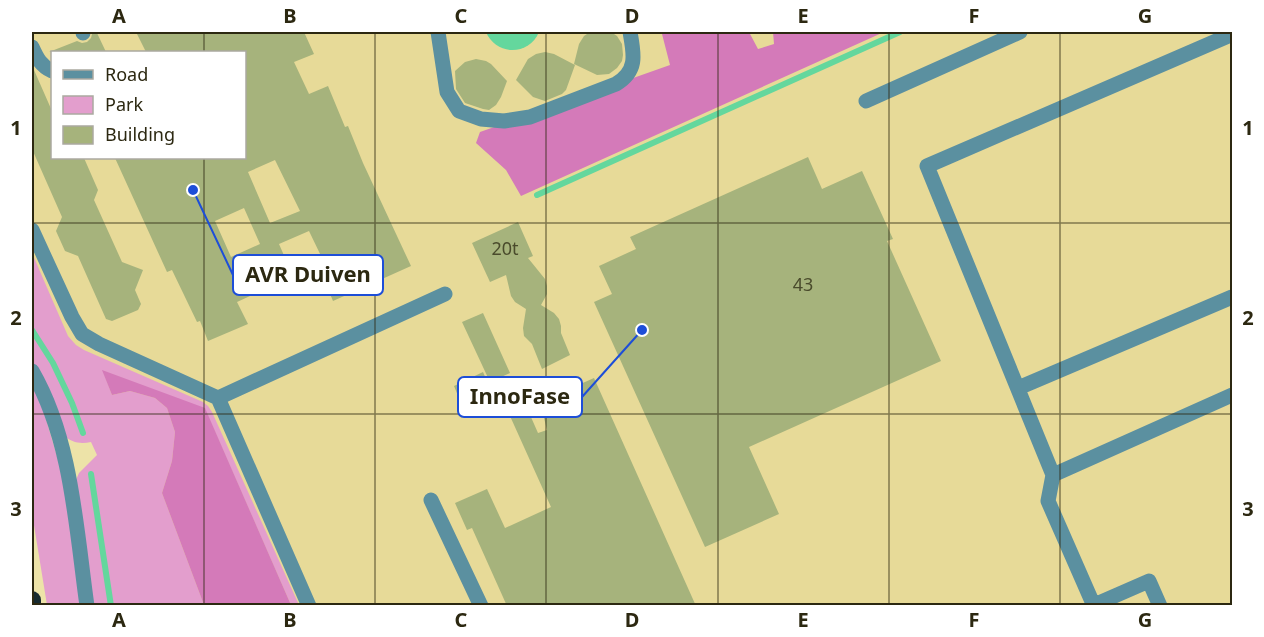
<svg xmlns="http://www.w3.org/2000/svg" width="1264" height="637" font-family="'Noto Sans',sans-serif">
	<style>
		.built { fill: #e7da98; fill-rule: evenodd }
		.green { fill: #e39ecd }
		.forest { fill: #d47ab9 }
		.water { fill: #64d79d }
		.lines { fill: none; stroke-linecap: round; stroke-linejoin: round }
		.stream { stroke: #64d79d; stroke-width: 6 }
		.building { fill: #a6b37c; fill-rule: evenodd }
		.minor { stroke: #5b90a0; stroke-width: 15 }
		.highway { stroke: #172a2f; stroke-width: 18 }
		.grid { fill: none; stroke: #2c2811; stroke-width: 1.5; stroke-opacity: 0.55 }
		.labels { text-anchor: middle; stroke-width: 4.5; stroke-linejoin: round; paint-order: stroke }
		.number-label { font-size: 18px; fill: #4a4b2c }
		.leader { fill: none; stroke: #1d4ed8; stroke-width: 2 }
		.callout-dot { fill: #1d4ed8; stroke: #fff; stroke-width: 2 }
		.callout { fill: #fff; stroke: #1d4ed8; stroke-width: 2 }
		.callout-label { font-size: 22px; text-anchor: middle; font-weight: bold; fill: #2c2811 }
		.neatline { fill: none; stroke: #2c2811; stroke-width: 2 }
		.grid-label { font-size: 20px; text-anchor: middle; font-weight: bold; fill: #2c2811 }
	</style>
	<rect width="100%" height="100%" fill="#ede3a8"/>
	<!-- built -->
	<path class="built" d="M32 32H1232V605H183L32 301ZM52 52H244V158H52Z"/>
	<!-- green -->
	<path class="green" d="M32 253 68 336 76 345 84 350 203 402 208 406 212 412 299 605H291L205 409 103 371 112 395 130 391 155 398 167 408 175 432 172 461 162 493 204 605H91L75 482 79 473 97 455 91 442C81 444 71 443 64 435L40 375 32 361Z
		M32 380 40 399 62 473 82 605H47L32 513Z"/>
	<!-- forest -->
	<path class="forest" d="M664 32H749L758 49 774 44 773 32H884L521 196 506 170 476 143 480 132 670 65 662 34Z
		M102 370 205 408 291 605H204L162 493 172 461 175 432 167 408 155 398 130 391 112 395Z"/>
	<!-- water -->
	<path class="water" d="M486 32H539C529 56 496 56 486 32Z"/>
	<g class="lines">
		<!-- stream -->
		<path class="stream" d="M537 195 900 32
			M32 330 53 363 72 403 83 433
			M91 474 111 606"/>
	</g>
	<!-- building -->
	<path class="building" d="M136 32H304L314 54 294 62 309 94 328 86 345 127 348 126 363 163 411 266 333 301 316 261 322 258 309 231 279 244 293 276 237 302 248 324 208 341 200 321 197 322 172 270 167 272 115 158H244V52H146ZM275 160 300 211 270 223 248 172ZM244 208 260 244 231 257 215 221Z
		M590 32H611L617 36 622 44 623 55 622 61 617 68 609 74 597 75 574 64 579 44 584 36Z
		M97 33 106 52H49L77 41 82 43 87 42 91 38 92 34Z
		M545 52 554 54 575 65 566 90 562 94 545 101 533 97 516 80 528 59 536 54Z
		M476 59 486 61 491 64 507 81 501 97 496 105 489 110 483 109 465 103 456 89 455 71 465 62Z
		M32 66 34 70 52 111V158H84L98 190 94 200 122 262 143 270 135 290 141 304 138 310 112 321 106 319 78 256 65 251 56 231 62 217 32 149Z
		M808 157 822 189 862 171 893 239 887 241 941 361 749 447 779 514 705 547 594 302 612 294 599 266 636 249 630 237Z
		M518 222 533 256 528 258 545 279 547 286V294L541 305 554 313 559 319 561 326V333L570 355 542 369 532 344 524 336 523 328 526 309 515 302 511 296 506 275 490 282 472 243Z
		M483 313 510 373 490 382 462 322Z
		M483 372 493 395 463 408 454 386Z
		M594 378 696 606H507L472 528 467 530 455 503 487 489 505 528 551 507 510 416 527 408 538 433 547 430 540 402Z"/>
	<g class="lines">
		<!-- minor -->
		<path class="minor" d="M83 32V33
			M438 32 447 92 459 111 481 119 504 121 530 117 616 84C638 71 634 54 630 32
			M1225 32 1228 36 927 166 1053 475 1232 395
			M32 47C37 58 41 66 52 71
			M866 101 1020 32
			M32 230 72 317 82 334 99 344 218 398 309 606
			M32 371C72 440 76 528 87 606
			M1018 388 1232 297
			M218 398 445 294
			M1053 475 1048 501 1094 606
			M431 500 481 606
			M1094 605 1149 581 1160 606"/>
		<!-- highway -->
		<path class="highway" d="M32 600V606"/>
	</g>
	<!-- grid -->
	<path class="grid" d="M204 32V52M375 32V606M546 32V606M718 32V606M889 32V606M1060 32V606M204 158V606M32 223H1232M32 414H1232"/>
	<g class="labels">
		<!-- number labels -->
		<g class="number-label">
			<text x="505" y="255">20t</text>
			<text x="803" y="291">43</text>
		</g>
	</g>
	<!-- callouts -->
	<path class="leader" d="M193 190L233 275M642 330L582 397"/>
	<g class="callout-dot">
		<circle cx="193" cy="190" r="6"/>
		<circle cx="642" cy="330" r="6"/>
	</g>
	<g class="callout">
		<rect x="233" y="255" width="150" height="40" rx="6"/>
		<rect x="458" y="377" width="124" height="40" rx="6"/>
	</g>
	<g class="callout-label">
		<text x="308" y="282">AVR Duiven</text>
		<text x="520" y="404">InnoFase</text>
	</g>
	<!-- border -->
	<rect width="1264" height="637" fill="none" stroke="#ffffff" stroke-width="66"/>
	<!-- legend -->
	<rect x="51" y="51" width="195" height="108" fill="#ffffff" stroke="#aba9a0" stroke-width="1.5"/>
	<rect x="63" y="70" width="30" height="9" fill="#5b90a0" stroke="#aba9a0" stroke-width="1.5"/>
	<text x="105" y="81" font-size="18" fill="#2c2811">Road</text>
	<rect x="63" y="96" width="30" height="18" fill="#e39ecd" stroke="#aba9a0" stroke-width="1.5"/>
	<text x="105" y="111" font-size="18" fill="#2c2811">Park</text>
	<rect x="63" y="126" width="30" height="18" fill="#a6b37c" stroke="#aba9a0" stroke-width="1.5"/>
	<text x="105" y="141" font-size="18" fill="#2c2811">Building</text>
	<rect x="33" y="33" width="1198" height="571" class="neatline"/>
	<g class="grid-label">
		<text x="119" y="23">A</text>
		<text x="290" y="23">B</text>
		<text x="461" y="23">C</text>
		<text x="632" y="23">D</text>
		<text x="803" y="23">E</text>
		<text x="974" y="23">F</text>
		<text x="1145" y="23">G</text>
		<text x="16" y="135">1</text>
		<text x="1248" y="135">1</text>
		<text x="16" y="325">2</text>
		<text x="1248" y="325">2</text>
		<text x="16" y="516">3</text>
		<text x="1248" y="516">3</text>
		<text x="119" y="627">A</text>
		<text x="290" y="627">B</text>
		<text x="461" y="627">C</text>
		<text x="632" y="627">D</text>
		<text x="803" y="627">E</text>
		<text x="974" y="627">F</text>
		<text x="1145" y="627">G</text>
	</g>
</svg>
